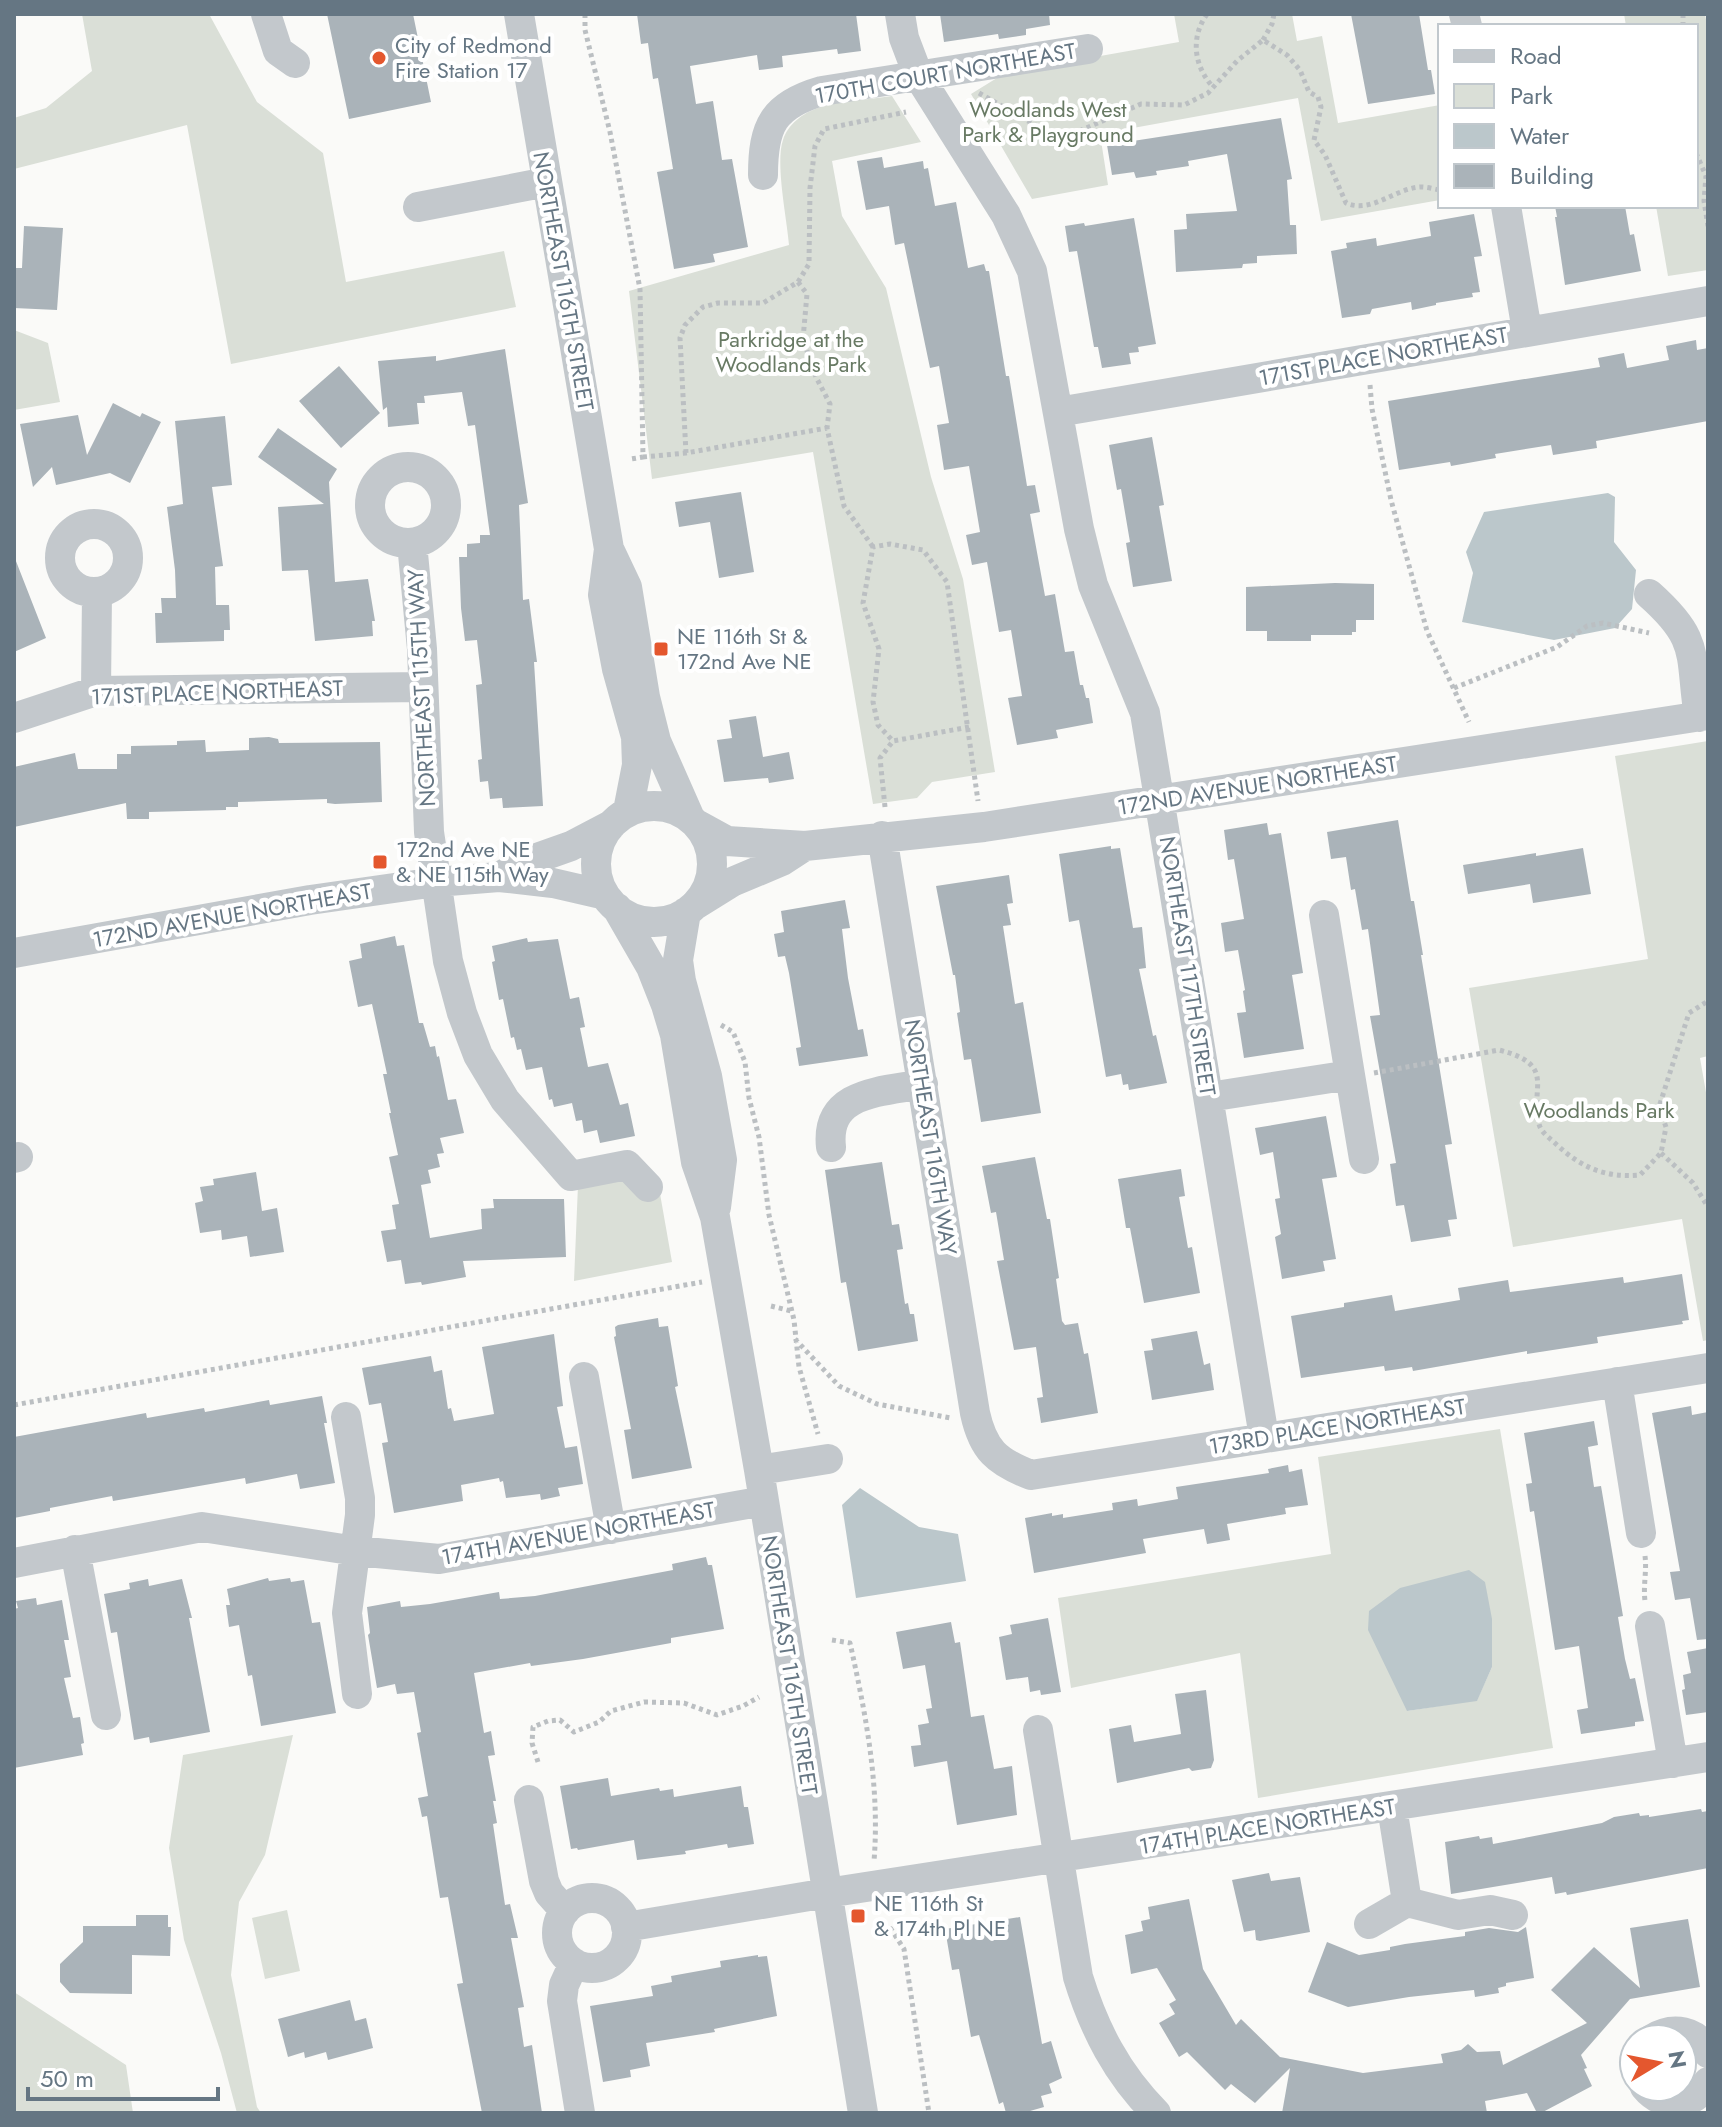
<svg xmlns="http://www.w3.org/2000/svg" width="1722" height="2127" font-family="Jost,sans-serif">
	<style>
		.green { fill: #dadfd7; fill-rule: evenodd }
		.water { fill: #bbc7cb }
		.building { fill: #aab3b9 }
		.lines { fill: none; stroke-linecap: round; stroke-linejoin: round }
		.path { stroke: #bbbfc2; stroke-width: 5; stroke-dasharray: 4 4; stroke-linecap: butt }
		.minor { stroke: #c3c8cc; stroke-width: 30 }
		.poi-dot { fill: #e4572e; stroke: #fff; stroke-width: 3 }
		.labels { text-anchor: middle; stroke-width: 8; stroke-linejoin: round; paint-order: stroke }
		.poi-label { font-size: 22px; fill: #657683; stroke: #fff; text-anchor: start }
		.street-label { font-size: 22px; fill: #657683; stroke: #fff }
		.park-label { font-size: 22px; fill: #687a64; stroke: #fff }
	</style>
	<rect width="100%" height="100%" fill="#fafaf8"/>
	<!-- green -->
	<path class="green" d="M82 14H209L257 102 323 153 346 282 504 251 516 307 231 364 187 125 14 169V118L46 108 92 71Z
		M1174 14H1292L1297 41 1322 36 1338 123 1440 105V200L1321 221 1298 98 1100 134 1108 185 1032 199 971 94 1005 73 1179 42Z
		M1624 14H1705L1708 31V270L1668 276 1656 206H1696V26H1626Z
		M892 96 921 142 832 161 842 216 886 288 931 477 963 579 995 772 932 782 917 798 873 804 813 452 652 479 629 291 789 245C787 219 775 163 783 140 788 124 803 113 818 108 841 100 868 100 892 96Z
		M14 330 48 343 60 402 14 410Z
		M1708 741V1056L1700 1058 1708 1104V1340L1703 1341 1682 1219 1513 1247 1469 988 1648 959 1615 756Z
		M615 1173 659 1188 672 1262 574 1281 578 1185Z
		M1500 1429 1553 1748 1258 1798 1240 1653 1071 1688 1058 1598 1331 1554 1318 1457ZM1492 1667 1477 1700 1407 1711Z
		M293 1735 265 1855 239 1902 231 1975 257 2107 261 2113H237L221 2053 184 1940 169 1848 183 1755Z
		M287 1910 300 1971 265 1979 252 1918Z
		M14 1992 126 2065 133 2113H14Z"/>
	<!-- water -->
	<path class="water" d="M1608 493 1615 497 1614 542 1636 570 1632 609 1615 628 1554 640 1462 622 1473 573 1466 552 1484 512Z
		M860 1488 919 1527 958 1534 966 1581 856 1598 842 1505Z
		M1469 1570 1485 1582 1492 1619V1667L1477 1701 1407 1711 1368 1630 1369 1611 1400 1588Z"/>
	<!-- building -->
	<path class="building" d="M327 14H413L431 102 349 119Z
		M637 14H856L861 51 838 54 837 49 782 56 783 67 759 70 757 55 690 66 696 104 713 101 722 160 732 159 748 247 713 254 715 262 674 269 657 172 673 169 658 78 653 79 648 43 641 44Z
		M940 14H1049L1050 25 1026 29V35L999 39 998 34 944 42Z
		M1351 14H1419L1428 70H1431L1435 94 1368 104Z
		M1281 118 1292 179 1287 180 1290 225H1296L1297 254 1257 256V263L1243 264 1242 268 1176 272 1174 230 1187 229 1186 214 1237 211 1227 154 1188 161 1189 166 1156 171 1157 175 1136 178 1134 172 1112 175 1107 145Z
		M882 157 884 168 923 161 924 169 928 168 935 206 956 202 968 268 984 264 986 271H989L1006 376H1009L1027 486 1035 485 1040 512 1030 514 1045 596 1055 594 1065 652 1074 651 1080 685H1083L1086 698H1089L1093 723 1056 730 1058 738 1017 745 1008 698 1022 696 1011 630 999 632 987 562 972 565 966 535 980 532 969 466 944 470 937 425 949 423 939 366 930 368 904 243 895 245 889 206 866 210 857 161Z
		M1555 206H1625L1630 235 1634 234 1641 271 1565 285 1555 217H1557Z
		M1474 214 1482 256 1474 257 1480 292 1472 293 1473 297 1436 303V305L1412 310 1411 302 1372 309 1370 314 1342 318 1331 251 1347 248 1346 243 1376 238 1377 246 1431 236 1429 222Z
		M1134 218 1156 344 1138 347 1139 352 1129 353 1131 364 1102 368 1098 347H1094L1077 251 1069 252 1065 226 1084 223 1085 226Z
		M24 226 63 228 57 310 14 308 15 268H22Z
		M1696 340 1697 350 1708 348V421L1596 441 1597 448 1553 455 1551 445 1495 454 1496 458 1451 466 1450 462 1399 470 1388 401 1600 367 1598 358 1624 353 1627 368 1669 360 1666 346Z
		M505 349 528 503 519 505 523 600 529 599 537 662H534L543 806 503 808 502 798 490 799 488 781 480 782 478 760 482 759 476 685 482 684 477 640 465 641 461 608 459 557H467V544L480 543V535H490L475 425 468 426 462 392 424 396 425 403H417L419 424 388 427 387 407 383 410 378 361 436 356V361Z
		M339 366 380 413 341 448 299 401Z
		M113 403 140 417 142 413 161 422 130 483 110 473 56 485 52 467 33 487 20 424 78 415 87 455Z
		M225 416 232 485 212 487 223 566 215 567 216 605H229L230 630H224V641L156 643 155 613H162L161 598H176L175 570 167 507 183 504 175 421Z
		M278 428 337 469 329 482 335 582 368 579 375 621H372L373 636 315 641 308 570 282 571 278 507 324 504 258 457Z
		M1152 437 1164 505 1159 506 1172 581 1133 587 1126 543 1130 542 1121 489 1117 490 1109 445Z
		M741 492 754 572 719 578 710 522 679 527 675 502Z
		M14 556 46 638 14 652Z
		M1335 583 1374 584V620H1356V632H1352V635H1311V641H1267V631H1246V587Z
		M756 716 763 757 789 752 794 779 769 783 768 778 724 782 717 740 732 738 729 720Z
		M269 737 278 739 279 743 380 742 382 802 335 804 327 803V799L238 802V807H226V810L149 812V819H127L126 803 14 827V767L75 753 78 769H117V754H131V746L177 745V741L205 740 206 752 249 750V738Z
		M1398 820 1411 901H1414L1423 955H1421L1452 1144 1445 1145 1457 1219 1448 1220 1451 1236 1411 1242 1404 1205 1396 1206 1390 1164 1396 1163 1370 1016 1380 1015 1368 929 1362 930 1355 889 1351 890 1346 857 1331 859 1327 832Z
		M1267 823 1269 835 1281 833 1303 973 1292 975 1304 1049 1244 1058 1237 1013 1246 1012 1243 991 1245 990 1238 950 1225 952 1221 923 1244 919 1234 859 1228 860 1224 830Z
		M1111 846V849L1120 848 1133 928 1142 927 1146 968 1139 969 1153 1036 1156 1035 1167 1083 1129 1090 1128 1084 1123 1085 1121 1074 1106 1077 1079 920 1069 922 1059 854Z
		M1583 848 1591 894 1533 903 1530 884 1468 894 1463 865 1536 853V856Z
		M1009 875 1013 903 1007 904 1011 925 1003 926 1015 1004 1023 1002 1041 1113 981 1122 971 1059 964 1060 957 1013 960 1012 955 975H953L936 886Z
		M845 900 850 928 842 929 848 978 858 1030 863 1029 868 1056 799 1066 796 1048 801 1047 789 973 785 956 778 957 774 934 784 932 781 911Z
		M395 936 397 946 404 945 419 1023H423L430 1047 435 1046 437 1057 439 1056 448 1100 456 1099 464 1133 440 1138 444 1153 437 1154 440 1167 428 1170 431 1183 421 1185 430 1238 482 1229 481 1209 494 1208 493 1199H564L566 1257 463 1261 466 1277 422 1285 421 1282 405 1284 401 1260 387 1262 381 1231 396 1229 392 1205 399 1204 389 1157 398 1155 389 1113H391L383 1074H387L372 1004 358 1007 349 961 362 958 360 944Z
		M527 938 528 942 558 939 570 999 579 997 585 1027 580 1028 588 1067 608 1063 620 1105 628 1103 635 1136 600 1143 597 1130 584 1133 582 1120 576 1121 572 1103 554 1107 552 1099 549 1100 542 1067 526 1070 521 1049 517 1050 514 1037 511 1038 503 999 499 1000 492 962 495 961 492 946Z
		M1326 1116 1337 1177 1322 1179 1336 1259 1323 1261 1325 1271 1282 1279 1275 1237 1281 1234 1275 1199 1280 1198 1273 1152 1260 1155 1255 1128Z
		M1035 1157 1047 1219H1050L1059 1278 1056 1279 1062 1321 1065 1325 1078 1323 1084 1354 1088 1353 1098 1413 1041 1423 1037 1398 1043 1397 1036 1347 1014 1350 997 1261 1004 1260 996 1212 991 1213 982 1166Z
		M882 1162 892 1225 899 1224 903 1249 897 1250 905 1304 908 1303 910 1314H914L918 1341 858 1351 846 1282 841 1283 825 1170Z
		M1181 1169 1185 1196 1179 1197 1188 1248 1192 1247 1200 1293 1144 1303 1130 1228H1126L1118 1179Z
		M256 1172 262 1211 277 1208 284 1252 250 1257 247 1236 222 1240 221 1230 200 1233 195 1203 203 1201 200 1187 214 1185 213 1179Z
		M1682 1274 1689 1320 1682 1321 1683 1324 1597 1337 1598 1343 1527 1354V1351L1413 1371 1412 1367 1385 1371 1384 1366 1301 1378 1291 1316 1344 1307V1303L1392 1295 1395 1311 1460 1300 1458 1288 1508 1280 1510 1292 1623 1277 1624 1283Z
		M658 1318 659 1327 668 1326 678 1386 675 1387 692 1468 632 1479 624 1430 631 1429 614 1337 616 1336 615 1327 618 1325Z
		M1197 1331 1204 1365 1210 1363 1214 1390 1152 1400 1144 1351 1153 1350 1151 1339Z
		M554 1334 563 1406 557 1407 565 1448 577 1446 583 1484 558 1488 560 1496 541 1500 540 1494 506 1498 503 1481 500 1482 499 1478 461 1485 463 1501 394 1513 382 1443 388 1442 381 1403 369 1405 362 1368 431 1356 434 1372 442 1370 448 1409 451 1408 454 1421 494 1414 482 1347Z
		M322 1396 327 1423H324L335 1483 300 1489 297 1474 246 1484 245 1478 113 1501 112 1496 50 1508V1511L14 1518V1437L146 1413 147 1418 204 1408 205 1412 269 1400 270 1405Z
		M1691 1406 1692 1415 1708 1412V1639L1697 1640 1690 1598 1675 1600 1670 1572 1680 1571 1652 1413Z
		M1594 1421 1598 1445 1588 1447 1594 1487 1601 1486 1623 1616 1618 1617 1625 1659 1630 1679 1635 1678 1644 1721 1635 1722V1726L1581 1734 1577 1710 1588 1708 1579 1646 1555 1650 1534 1511 1530 1512 1526 1484 1532 1483 1524 1433Z
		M1288 1465 1289 1472 1302 1469 1308 1505 1285 1508 1286 1514 1227 1524 1230 1540 1207 1544 1204 1529 1143 1539 1146 1553 1034 1573 1025 1518 1052 1513V1516L1063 1514V1518L1113 1510 1112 1503 1137 1499 1138 1506 1178 1499 1176 1487 1269 1473 1268 1469Z
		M706 1557 708 1565H712L724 1629 671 1638V1643L583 1659 531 1666 530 1663 474 1673 484 1733 491 1731 495 1755 488 1756 496 1801H493L497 1823 493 1824 505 1905 510 1904 518 1938H511L524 2007 518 2008 524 2047 532 2045 542 2113H482L457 1984 463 1983 448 1897 440 1898 427 1816 422 1817 418 1798 428 1796 417 1733 421 1732 414 1692 397 1694 395 1684 377 1688 368 1635 370 1633 367 1607 400 1601 401 1607 430 1604 499 1592 500 1599 535 1596 673 1570 672 1564Z
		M268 1578 269 1581 290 1578 291 1582 304 1580 312 1623 320 1622 336 1713 261 1726 252 1675 248 1676 239 1625 229 1627 226 1605H230L227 1589Z
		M148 1579 149 1586 182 1579 192 1618H189L210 1732 150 1743 149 1737 134 1740 117 1632 111 1633 104 1594 130 1589 129 1583Z
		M36 1598 37 1605 62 1600 69 1640H64L71 1677 64 1678 73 1718 80 1717 84 1743 81 1744 83 1755 14 1768V1609L18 1608 16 1601Z
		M1048 1618 1061 1692 1041 1695 1040 1690 1030 1692 1028 1677 1006 1680 999 1637 1012 1634 1010 1625Z
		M951 1622 955 1643 960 1642 971 1717 984 1715 994 1769 1012 1766 1017 1815 957 1825 947 1761 914 1767 911 1746 921 1745 918 1725 929 1723 926 1709 932 1708 925 1665 903 1669 896 1632Z
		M1708 1648V1712L1686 1715 1682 1690 1685 1689 1683 1675 1691 1673 1687 1652Z
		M1206 1690 1214 1760 1211 1768 1192 1771 1189 1768 1117 1783 1109 1729 1131 1725 1134 1742 1181 1734 1175 1694Z
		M608 1778 611 1796 659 1788 660 1791 673 1789 674 1797 741 1786 744 1807H748L754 1844 728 1848 727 1844 685 1851 686 1854 637 1860 634 1840 578 1850 577 1848 571 1849 560 1786Z
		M1701 1809 1702 1812 1708 1811V1868L1567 1895 1566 1892 1555 1894 1552 1877 1451 1894 1445 1842 1479 1836 1480 1839 1492 1837 1493 1844 1602 1823 1614 1817 1639 1813 1640 1816 1649 1815V1817Z
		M1269 1873 1271 1881 1300 1877 1310 1932 1260 1941 1256 1940 1255 1930 1244 1932 1232 1880Z
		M1189 1899 1203 1969 1236 2025 1241 2019 1280 2057 1363 2073 1443 2063 1441 2054 1461 2050 1468 2044 1477 2052 1500 2051 1503 2065 1587 2023 1551 1990 1594 1947 1640 1988 1630 1928 1688 1919 1700 1987 1630 1999 1581 2055 1587 2068 1584 2069 1592 2086 1541 2113H1537L1527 2093 1485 2101 1487 2113H1282L1290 2068 1255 2103 1231 2084 1225 2090 1187 2052 1179 2057 1159 2023 1175 2014 1169 2004 1176 2000 1157 1968 1131 1974 1125 1935 1143 1931 1141 1921 1150 1919 1148 1907Z
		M136 1915H168V1927H171L170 1956 132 1955V1994L70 1993 60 1982V1964L83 1942V1926H136Z
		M1020 1917 1042 2044 1051 2041 1062 2078 1049 2084 1052 2093 1041 2096 1044 2107 1023 2113H1006L1003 2102 999 2104 979 2035 971 2037 959 1969 952 1970 945 1929Z
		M1526 1927 1534 1978 1506 1983V1986L1498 1988 1499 1993 1475 1997 1474 1990 1409 1997 1348 2007 1308 1992 1327 1942 1359 1955 1390 1950V1947L1405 1944 1465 1936V1932L1489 1928 1518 1932Z
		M758 1955V1957L767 1956 777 2016 714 2029 715 2032 646 2043 650 2066 630 2070 631 2077 603 2082 590 2006 653 1996 651 1986 672 1982 671 1976 721 1967 720 1961Z
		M350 2000 355 2021 366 2018 373 2048 328 2060 326 2052 305 2058 304 2052 288 2057 278 2019Z"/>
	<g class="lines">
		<!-- path -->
		<path class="path" d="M585 14V30L610 132 640 289 643 457 631 459
			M1207 14C1190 38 1194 66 1213 87
			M1683 14V26
			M1263 40 1272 24 1274 14
			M979 93 1044 130 1068 136 1141 104 1184 105 1208 93 1237 61 1263 40 1287 55 1300 70 1309 92 1318 97 1321 107 1314 140 1325 155 1346 203C1372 214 1395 188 1421 187 1427 187 1434 189 1440 190
			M1696 153 1706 176 1704 201 1708 226
			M798 282 807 294 803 339 816 377 830 404 827 428
			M1370 385 1372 409 1391 500 1427 631 1469 722
			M686 453 680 338 685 325 703 307 718 303H763L798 282 809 264 810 188 815 146 824 129 906 112
			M643 457 686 453 827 428 844 506 873 547
			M1454 688 1557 647 1587 626 1603 623 1649 633
			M969 727 893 741 878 725 873 702 879 649 863 603 873 547 890 544 923 550 947 582 978 801
			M885 807 880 758 893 741
			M721 1025 733 1032 745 1062 749 1098 759 1137 769 1215 794 1320 799 1367 818 1434
			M1374 1073 1499 1050C1560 1065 1527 1091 1540 1127 1543 1134 1551 1139 1557 1145 1582 1168 1606 1178 1640 1175L1661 1153 1666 1127 1659 1107 1689 1013 1708 1001
			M1661 1153 1693 1183 1708 1207
			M771 1306 791 1311
			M795 1339 839 1386 877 1404 951 1418
			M14 1405 702 1282
			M1645 1556C1647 1571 1643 1585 1645 1601
			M832 1640 850 1643C866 1715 880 1787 874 1861
			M538 1762 532 1743 533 1727 548 1721 560 1720 574 1732 599 1722 611 1711 644 1702 684 1703 717 1715 743 1706 759 1697
			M876 1920 891 1929 904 1949 929 2113"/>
		<!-- minor -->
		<path class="minor" d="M266 14 278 51 295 63
			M519 14 609 549 627 587 645 697 656 741 690 818
			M900 14 904 38 918 75 1006 215 1032 271 1079 529 1093 585 1145 713 1264 1437
			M1464 14 1467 26
			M763 175C763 126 773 105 822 91L1088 49
			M1506 206 1527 331
			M418 207 547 182
			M1058 412 1708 301
			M370 505a38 38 0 1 1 76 0a38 38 0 1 1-76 0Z
			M60 558a34 34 0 1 1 68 0a34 34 0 1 1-68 0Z
			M412 543 422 649 429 832 448 961 462 1013 478 1055 505 1100 571 1176 627 1165 648 1187
			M609 549 603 595 617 669 636 737 637 765 628 811
			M1649 594C1702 641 1689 654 1699 717
			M96 691 97 592
			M14 718 96 691 423 687
			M596 864a58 58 0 1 1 116 0a58 58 0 1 1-116 0Z
			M696 824 727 841 805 846 984 827 1708 715
			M882 836 975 1413C983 1450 997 1462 1031 1475L1708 1368
			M499 877 523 863 571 846 611 825
			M695 905 732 882 782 861 805 846
			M617 908 651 967 666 1005 675 1035 696 1162 715 1217 759 1470 863 2113
			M686 912 678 960 681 981 707 1076 722 1160 716 1207
			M14 953 310 900 436 882 499 877 553 883 605 895
			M1350 1075 1364 1159
			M1209 1097 1350 1075 1324 915
			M831 1147C825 1091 882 1092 923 1084
			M14 1158 18 1157
			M584 1377 611 1529
			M1617 1382 1641 1533
			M346 1417 360 1498V1515L347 1613 357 1694
			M759 1470 828 1459
			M75 1550 106 1715
			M14 1563 202 1527 356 1551 439 1559 764 1501
			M1650 1626 1673 1763
			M1038 1730 1078 1977C1094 2029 1117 2074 1156 2113
			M529 1800 544 1881 549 1893 565 1911
			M1392 1807 1407 1902 1458 1915 1490 1910 1513 1915
			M557 1933a35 35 0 1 1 70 0a35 35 0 1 1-70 0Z
			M1369 1924 1407 1902
			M626 1927 827 1893 1708 1757
			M574 1963 564 1985 562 2001 580 2113
			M1652 2039C1673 2026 1697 2030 1708 2053
			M1645 2087C1663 2109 1694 2108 1708 2082"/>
	</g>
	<!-- markers -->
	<g class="poi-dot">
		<circle cx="379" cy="58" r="8"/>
		<rect x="653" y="641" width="16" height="16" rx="4"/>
		<rect x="372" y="854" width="16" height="16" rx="4"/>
		<rect x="850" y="1908" width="16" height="16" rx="4"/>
	</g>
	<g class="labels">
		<!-- poi labels -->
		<g class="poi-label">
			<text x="395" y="53">City of Redmond<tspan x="395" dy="25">Fire Station 17</tspan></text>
			<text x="677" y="644">NE 116th St &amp;<tspan x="677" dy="25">172nd Ave NE</tspan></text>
			<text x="396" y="857">172nd Ave NE<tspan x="396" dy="25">&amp; NE 115th Way</tspan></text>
			<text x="874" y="1911">NE 116th St<tspan x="874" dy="25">&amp; 174th Pl NE</tspan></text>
		</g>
		<!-- street labels -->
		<g class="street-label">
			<text transform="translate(945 73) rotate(-10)" y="8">170TH COURT NORTHEAST</text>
			<text transform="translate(564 281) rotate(80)" y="8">NORTHEAST 116TH STREET</text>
			<text transform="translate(1383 356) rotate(-10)" y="8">171ST PLACE NORTHEAST</text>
			<text transform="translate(421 688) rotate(-93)" y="8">NORTHEAST 115TH WAY</text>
			<text transform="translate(217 692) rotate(-2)" y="8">171ST PLACE NORTHEAST</text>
			<text transform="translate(1257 785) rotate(-9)" y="8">172ND AVENUE NORTHEAST</text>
			<text transform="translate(232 915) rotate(-10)" y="8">172ND AVENUE NORTHEAST</text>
			<text transform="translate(1188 966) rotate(81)" y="8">NORTHEAST 117TH STREET</text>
			<text transform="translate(931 1137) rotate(81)" y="8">NORTHEAST 116TH WAY</text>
			<text transform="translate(1337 1426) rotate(-9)" y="8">173RD PLACE NORTHEAST</text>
			<text transform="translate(578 1533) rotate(-10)" y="8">174TH AVENUE NORTHEAST</text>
			<text transform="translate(790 1665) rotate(81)" y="8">NORTHEAST 116TH STREET</text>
			<text transform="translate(1267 1826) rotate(-9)" y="8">174TH PLACE NORTHEAST</text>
		</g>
		<!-- park labels -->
		<g class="park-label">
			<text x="1048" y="117">Woodlands West<tspan x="1048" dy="25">Park &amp; Playground</tspan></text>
			<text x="791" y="347">Parkridge at the<tspan x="791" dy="25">Woodlands Park</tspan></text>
			<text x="1599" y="1118">Woodlands Park</text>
		</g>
	</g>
	<!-- border -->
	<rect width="1722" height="2127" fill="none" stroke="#657683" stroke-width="32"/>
	<!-- legend -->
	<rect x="1438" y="24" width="260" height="184" fill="#ffffff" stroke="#c1c8cd" stroke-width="2"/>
	<rect x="1454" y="50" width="40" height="12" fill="#c3c8cc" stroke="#c1c8cd" stroke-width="2"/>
	<text x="1510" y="64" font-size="24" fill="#657683">Road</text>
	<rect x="1454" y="84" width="40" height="24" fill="#dadfd7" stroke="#c1c8cd" stroke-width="2"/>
	<text x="1510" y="104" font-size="24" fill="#657683">Park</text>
	<rect x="1454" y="124" width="40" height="24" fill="#bbc7cb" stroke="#c1c8cd" stroke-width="2"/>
	<text x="1510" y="144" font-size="24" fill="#657683">Water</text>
	<rect x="1454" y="164" width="40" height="24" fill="#aab3b9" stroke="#c1c8cd" stroke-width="2"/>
	<text x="1510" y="184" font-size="24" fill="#657683">Building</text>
	<!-- north arrow -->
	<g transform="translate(1658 2063) rotate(80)"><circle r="38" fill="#ffffff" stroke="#c1c8cd" stroke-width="2"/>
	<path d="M0-6L14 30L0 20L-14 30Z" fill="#e4572e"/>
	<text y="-12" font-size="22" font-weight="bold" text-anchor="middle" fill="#657683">N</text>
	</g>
	<!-- scale -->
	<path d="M28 2087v12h190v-12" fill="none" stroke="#657683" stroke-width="4"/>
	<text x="40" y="2087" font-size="24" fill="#657683" stroke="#ffffff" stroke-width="6" paint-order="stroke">50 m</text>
</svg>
